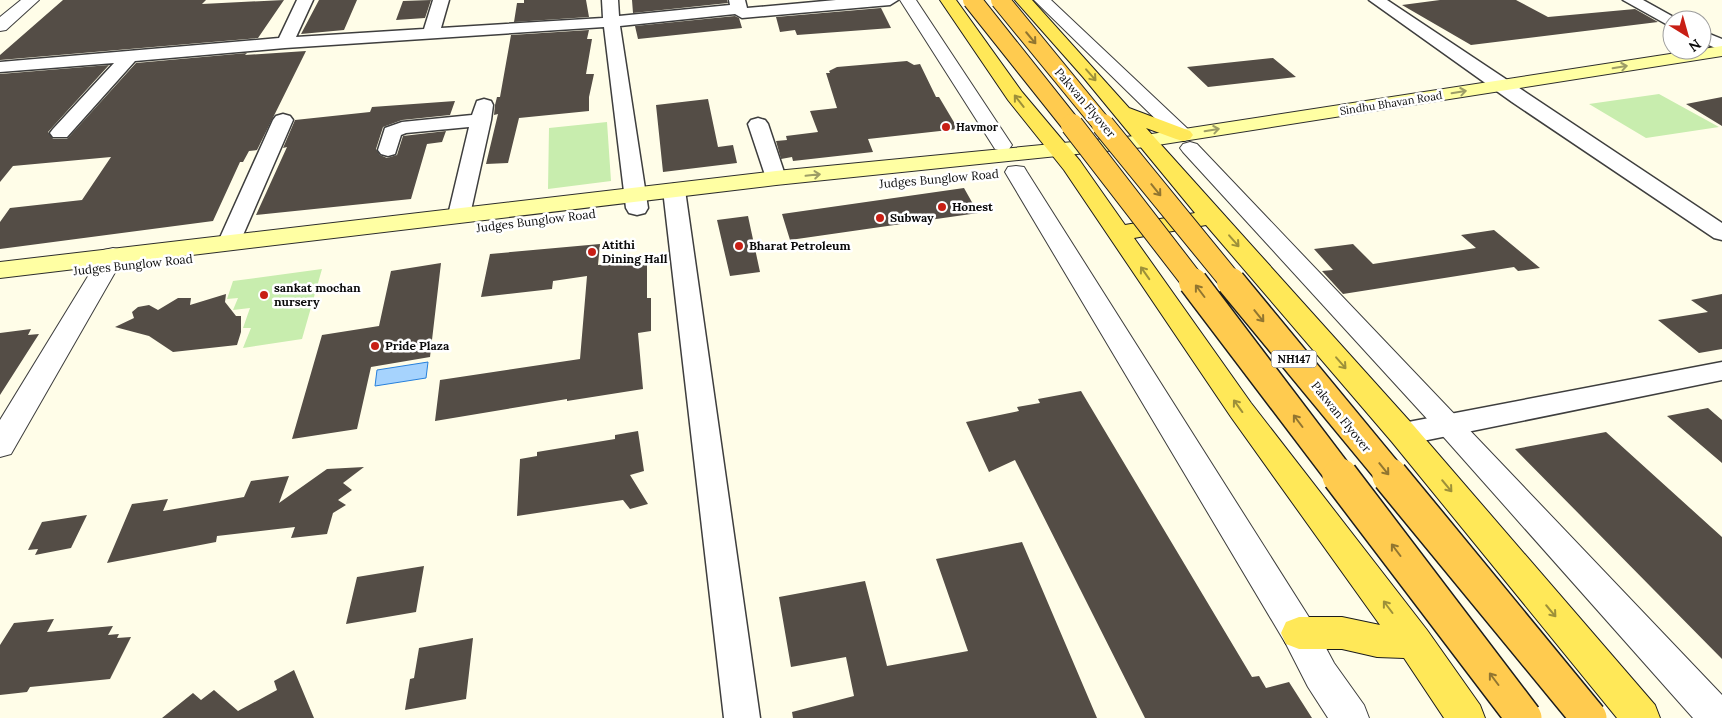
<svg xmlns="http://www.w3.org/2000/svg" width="1722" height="718" font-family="Lora,serif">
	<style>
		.green { fill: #c8edae }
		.water { fill: #a6d3fd; stroke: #2680dc }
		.building { fill: #544d46 }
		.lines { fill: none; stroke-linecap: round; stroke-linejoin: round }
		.minor-casing { stroke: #3e3e3e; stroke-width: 3 }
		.tertiary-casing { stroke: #3e3e3e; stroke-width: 2 }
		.secondary-casing { stroke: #2d2d2d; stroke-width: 2 }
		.primary-casing { stroke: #1c1c1c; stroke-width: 2 }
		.minor { fill: #fff; fill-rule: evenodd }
		.tertiary { fill: #fff; fill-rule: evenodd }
		.secondary { fill: #ffffa3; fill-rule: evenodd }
		.primary { fill: #ffe858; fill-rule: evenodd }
		.trunk-bridge-far3-casing { stroke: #1c1c1c; stroke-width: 20; stroke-linecap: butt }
		.trunk-bridge-far2-casing { stroke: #1c1c1c; stroke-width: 24; stroke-linecap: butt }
		.trunk-bridge-far1-casing { stroke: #1c1c1c; stroke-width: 31; stroke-linecap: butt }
		.trunk-bridge-casing { stroke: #1c1c1c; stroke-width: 38; stroke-linecap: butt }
		.trunk-bridge-far3 { stroke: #ffcb4f; stroke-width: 18 }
		.trunk-bridge-far2 { stroke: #ffcb4f; stroke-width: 22 }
		.trunk-bridge-far1 { stroke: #ffcb4f; stroke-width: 28 }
		.trunk-bridge { stroke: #ffcb4f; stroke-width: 35 }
		.oneway { stroke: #917530 }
		.oneway2 { stroke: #9d9d66 }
		.oneway3 { stroke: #9d9039 }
		.poi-dot { fill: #c81f15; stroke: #fff; stroke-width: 2 }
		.labels { text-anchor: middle; stroke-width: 5; stroke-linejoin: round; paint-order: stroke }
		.far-street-label { font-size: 11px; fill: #0b0b0b; stroke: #fff }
		.far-poi-label { font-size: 11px; font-weight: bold; fill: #0b0b0b; stroke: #fff; text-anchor: start }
		.shield { fill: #fff; stroke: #545454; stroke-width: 1 }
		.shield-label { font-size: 11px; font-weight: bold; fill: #0b0b0b }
		.street-label { font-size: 12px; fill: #0b0b0b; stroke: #fff }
		.poi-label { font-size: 12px; font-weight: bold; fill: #0b0b0b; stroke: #fff; text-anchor: start }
	</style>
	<rect width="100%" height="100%" fill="#fffde8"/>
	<!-- green -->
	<path class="green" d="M1659 94 1719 127 1646 138 1589 104Z
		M607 122 611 181 548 189 549 128Z
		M322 269 302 339 243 348 251 328H243L250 308 233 310 238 298 227 299 233 281Z"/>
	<!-- water -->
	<path class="water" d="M428 362 426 378 375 386 377 370Z"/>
	<!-- building -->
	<path class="building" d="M63 0H206L202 4 284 0 258 38 0 60V55Z
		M319 0H357L344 30 301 34Z
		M431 0 425 18 396 20 403 1Z
		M524 0H586L589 17 514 22 517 3H524Z
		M632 0H727L728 3 633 13Z
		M1440 0H1516L1548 17 1635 9 1658 22 1471 45 1402 5Z
		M881 8 891 28 797 35 795 30 780 32 776 17Z
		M735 16 739 18 742 28 638 39 635 26Z
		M589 30 587 39H592L586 74H594L589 97V111L519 118 508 163 486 164 498 114 494 115 495 105 497 97H500L511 35Z
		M306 51 257 150 249 151 243 162H240L213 221 0 249V222L10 208 82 200 111 157 13 166 0 182V74L109 65 48 132 53 139H67L136 63 247 53 245 55Z
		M1273 58 1296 77 1208 87 1187 67Z
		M907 61 914 65 920 64 936 97H939L958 129 868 139 873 152 793 161 792 157 781 159 776 141 787 140 786 136 818 132 810 111 837 108 826 73H830L829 71 837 67Z
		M1722 97V126L1686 104Z
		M708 99 718 147 733 145 737 163 663 172 656 105Z
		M455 101 450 115 402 120 383 127 376 149 380 155 387 158 397 155 403 136 446 131 442 142 427 144 411 199 256 215 287 147 283 148 295 120 370 112 372 107Z
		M964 188 978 213 790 240 782 214Z
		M748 216 760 272 730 276 717 220Z
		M1494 230 1540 268 1518 271 1514 267 1343 294 1322 271 1333 270 1314 249 1353 244 1373 264 1476 248 1461 235Z
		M600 244 598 265 647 260V298H651V331L638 333 643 389 567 401V399L435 421 440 380 580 359 587 276 553 281 552 289 481 297 490 254Z
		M441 263 430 357 371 367 357 429 292 439 322 335 379 326 391 271Z
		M226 294 225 302 236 316H241V332L237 345 173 352 149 336 115 327 134 318 132 312 138 307 149 305 158 310 178 298H191L190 305Z
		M1722 294V349L1699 353 1658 320 1708 312 1691 300Z
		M31 329 28 335 39 334 0 395V333Z
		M1081 391 1252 677 1259 676 1266 688 1289 682 1312 718H1145L1015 460 989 472 966 422 1019 411 1017 407 1040 403 1038 399Z
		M1708 408 1722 420V463L1667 416Z
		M638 431 644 471 630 475 648 504 630 509 623 500 517 516 520 459 537 456V452L615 439V435Z
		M1606 432 1722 537V659L1515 449Z
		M364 467 343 483 352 490 338 500 346 505 333 513 327 534 291 538 295 527 217 536 216 542 107 563 132 504 168 499 163 511 244 497 251 481 289 476 279 503 327 469Z
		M87 515 71 548 35 555 38 549 28 550 42 522Z
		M1022 542 1097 718H793L792 712 854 696 846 657 791 667 779 597 865 581 887 666 968 651 936 559Z
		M424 566 416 612 346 624 357 577Z
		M54 619 47 632 113 626 108 635 119 634 117 638 131 637 110 679 30 687 27 692 0 695V645L14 623Z
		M473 638 466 699 405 710 410 679 414 678 419 648Z
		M294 670 314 718H162L193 693 201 700 214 690 238 711 277 690 274 681Z"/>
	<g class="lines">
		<!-- minor casing -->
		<g class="minor-casing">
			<path id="minor" d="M297 0H313L296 37 424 29 433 0H449L441 28 603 18 602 0H618L619 16 730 5 729 0H745L747 8 836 0H898L890 5 742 18 735 14 620 26 648 208 645 213 637 215 629 213 626 208 604 27 285 48 135 61 67 137H53L50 133 53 129 114 63 0 72V62L279 38Z
				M1369 0H1387L1722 223V240L1714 238 1512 102Z
				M1623 0H1643L1679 20H1672V26L1666 24Z
				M1702 31 1722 39V51L1702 42Z
				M484 99 491 101 493 105 491 120 470 215 467 220 459 222 451 220 448 215 469 127 406 133 401 135 395 154 388 156 381 154 378 150 385 128 402 122 472 115 477 101Z
				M283 114 290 116 293 120 240 242 237 247 229 249 221 247 218 242 273 120 276 116Z
				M758 118 765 120 768 124 786 178 783 182 776 184 769 182 766 178 748 124 751 120Z
				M674 184 681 186 685 190 760 718H724L663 190 667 186Z
				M1722 362V380L1403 445 1393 441 1389 434 1393 427 1403 423Z"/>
		</g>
		<!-- tertiary casing -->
		<g class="tertiary-casing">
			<path id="tertiary" d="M21 0H39L6 30 0 31V17Z
				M900 0H916L1012 145 1009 149 1002 151 995 149Z
				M1034 0H1051L1190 131 1193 135 1190 139 1183 141 1176 139Z
				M1190 142 1197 144 1722 695V718H1693L1440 433 1183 152 1180 148 1183 144Z
				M1016 166 1024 167 1027 172 1312 622 1334 663 1364 705 1369 718H1328L1308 687 1286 644 1005 172 1008 167Z
				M113 248 122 250 125 255 11 454 0 457V420L101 255 104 250Z"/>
		</g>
		<!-- secondary casing -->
		<g class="secondary-casing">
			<path id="secondary" d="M1722 46V56L1145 147 776 185 0 278V262L776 171 1145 135Z"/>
		</g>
		<!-- primary casing -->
		<g class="primary-casing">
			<path id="primary" d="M940 0H956L1022 92 1080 161 1125 225 1195 213 1083 77 1015 0H1032L1129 108 1190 131 1193 135 1190 139 1183 141 1176 139 1146 128 1414 426 1655 705 1660 718H1617L1392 442 1206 225 1134 238 1251 403 1427 630 1480 705 1485 718H1444L1404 658 1377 657 1342 649H1299L1286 644 1281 633 1286 622 1299 617H1342L1380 625 1231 417 1064 170 1008 100Z"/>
		</g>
		<!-- minor -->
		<use href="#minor" class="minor"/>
		<!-- tertiary -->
		<use href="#tertiary" class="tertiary"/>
		<!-- secondary -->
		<use href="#secondary" class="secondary"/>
		<!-- primary -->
		<use href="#primary" class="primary"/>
		<!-- trunk-bridge-far3 casing -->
		<g class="trunk-bridge-far3-casing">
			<path id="trunk-bridge-far3" d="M972 0 1073 127
				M1000 0 1104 127"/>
		</g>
		<!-- trunk-bridge-far2 casing -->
		<g class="trunk-bridge-far2-casing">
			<path id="trunk-bridge-far2" d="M1072 125 1194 283
				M1103 125 1232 283"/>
		</g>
		<!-- trunk-bridge-far1 casing -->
		<g class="trunk-bridge-far1-casing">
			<path id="trunk-bridge-far1" d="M1193 282 1341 477
				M1231 282 1392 477"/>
		</g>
		<!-- trunk-bridge casing -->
		<g class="trunk-bridge-casing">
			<path id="trunk-bridge" d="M1340 476 1524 718
				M1390 476 1589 718"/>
		</g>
		<!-- trunk-bridge-far3 -->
		<use href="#trunk-bridge-far3" class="trunk-bridge-far3"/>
		<!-- trunk-bridge-far2 -->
		<use href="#trunk-bridge-far2" class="trunk-bridge-far2"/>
		<!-- trunk-bridge-far1 -->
		<use href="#trunk-bridge-far1" class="trunk-bridge-far1"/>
		<!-- trunk-bridge -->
		<use href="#trunk-bridge" class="trunk-bridge"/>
	</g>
	<!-- one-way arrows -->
	<defs><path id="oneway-shaft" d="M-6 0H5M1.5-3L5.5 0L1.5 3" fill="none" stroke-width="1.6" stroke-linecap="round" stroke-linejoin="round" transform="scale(1.25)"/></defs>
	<g class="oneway">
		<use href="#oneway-shaft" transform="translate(1031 38) rotate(50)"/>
		<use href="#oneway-shaft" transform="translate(1156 190) rotate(51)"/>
		<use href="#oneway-shaft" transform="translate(1200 291) rotate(-127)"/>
		<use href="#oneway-shaft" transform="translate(1259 316) rotate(51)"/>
		<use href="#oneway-shaft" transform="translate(1298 421) rotate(-127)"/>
		<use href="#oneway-shaft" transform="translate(1384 469) rotate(51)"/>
		<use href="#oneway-shaft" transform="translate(1396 550) rotate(-127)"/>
		<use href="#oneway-shaft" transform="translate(1494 679) rotate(-127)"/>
	</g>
	<g class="oneway2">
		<use href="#oneway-shaft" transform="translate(1620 67) rotate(-9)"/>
		<use href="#oneway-shaft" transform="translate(1459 92) rotate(-9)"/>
		<use href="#oneway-shaft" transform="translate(1212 130) rotate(-9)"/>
		<use href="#oneway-shaft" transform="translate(813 175) rotate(-6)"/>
	</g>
	<g class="oneway3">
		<use href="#oneway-shaft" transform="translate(1091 75) rotate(49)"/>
		<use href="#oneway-shaft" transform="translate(1019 101) rotate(-128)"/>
		<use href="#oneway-shaft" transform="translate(1234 241) rotate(49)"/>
		<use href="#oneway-shaft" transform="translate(1145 273) rotate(-125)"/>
		<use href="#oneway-shaft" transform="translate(1341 363) rotate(49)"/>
		<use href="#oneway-shaft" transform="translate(1238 406) rotate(-126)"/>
		<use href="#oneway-shaft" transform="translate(1447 486) rotate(50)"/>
		<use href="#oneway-shaft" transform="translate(1388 607) rotate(-127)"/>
		<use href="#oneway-shaft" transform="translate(1551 611) rotate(50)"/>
	</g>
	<!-- markers -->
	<g class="poi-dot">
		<circle cx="946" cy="127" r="5"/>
		<circle cx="942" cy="207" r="5"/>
		<circle cx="880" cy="218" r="5"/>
		<circle cx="739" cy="246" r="5"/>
		<circle cx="592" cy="252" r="5"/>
		<circle cx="264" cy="295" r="5"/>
		<circle cx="375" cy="346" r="5"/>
	</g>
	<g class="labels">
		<!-- far-street labels -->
		<g class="far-street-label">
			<text transform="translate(1391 103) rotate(-9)" y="4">Sindhu Bhavan Road</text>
		</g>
		<!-- far-poi labels -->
		<g class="far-poi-label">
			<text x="956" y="131">Havmor</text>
		</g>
		<!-- shield labels -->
		<rect class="shield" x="1271.5" y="350.5" width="45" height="17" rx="4"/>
		<g class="shield-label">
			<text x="1294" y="363">NH147</text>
		</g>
		<!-- street labels -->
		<g class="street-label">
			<text transform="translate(1085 103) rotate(50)" y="4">Pakwan Flyover</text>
			<text transform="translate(939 179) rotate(-5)" y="4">Judges Bunglow Road</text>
			<text transform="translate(536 221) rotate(-7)" y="4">Judges Bunglow Road</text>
			<text transform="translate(133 265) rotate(-6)" y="4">Judges Bunglow Road</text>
			<text transform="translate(1341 417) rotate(51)" y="4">Pakwan Flyover</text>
		</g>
		<!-- poi labels -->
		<g class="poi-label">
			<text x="952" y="211">Honest</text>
			<text x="890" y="222">Subway</text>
			<text x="602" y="249">Atithi<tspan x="602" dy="14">Dining Hall</tspan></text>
			<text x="749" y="250">Bharat Petroleum</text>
			<text x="274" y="292">sankat mochan<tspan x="274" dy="14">nursery</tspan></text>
			<text x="385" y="350">Pride Plaza</text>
		</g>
	</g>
	<!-- north arrow -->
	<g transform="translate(1687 35) rotate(143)"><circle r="24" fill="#ffffff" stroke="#9d9d9d"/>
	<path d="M0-4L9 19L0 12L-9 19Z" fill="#c81f15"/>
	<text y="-8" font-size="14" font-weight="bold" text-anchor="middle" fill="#0b0b0b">N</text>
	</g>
</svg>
